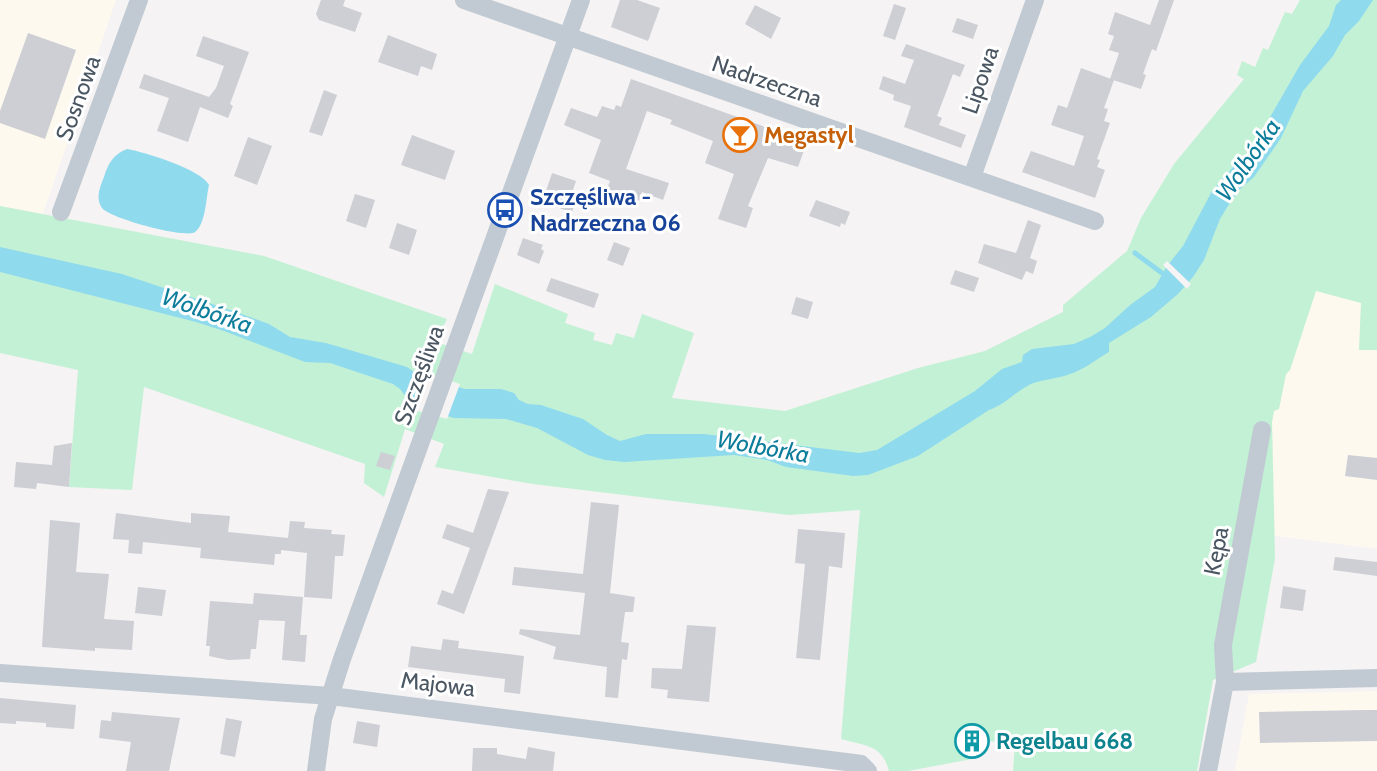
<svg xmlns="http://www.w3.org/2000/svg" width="1377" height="771" font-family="Cabin,sans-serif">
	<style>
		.commercial { fill: #fdf9ef }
		.green { fill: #c3f1d5 }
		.water { fill: #90daee }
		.pier { fill: #f5f3f3 }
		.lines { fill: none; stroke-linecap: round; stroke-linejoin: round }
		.stream { stroke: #90daee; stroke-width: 5 }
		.building { fill: #cdcfd5 }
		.minor { stroke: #c1cad2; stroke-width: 18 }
		.labels { text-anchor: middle; stroke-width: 6; stroke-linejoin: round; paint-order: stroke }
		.street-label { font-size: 23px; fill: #4a5661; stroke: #fff }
		.food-label { font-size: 23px; font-weight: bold; fill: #c56008; stroke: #fff; text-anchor: start }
		.transit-label { font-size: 23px; font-weight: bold; fill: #164399; stroke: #fff; text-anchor: start }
		.culture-label { font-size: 23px; font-weight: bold; fill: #0d838f; stroke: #fff; text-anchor: start }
		.water-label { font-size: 24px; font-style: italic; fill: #0c7c9b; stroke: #fff }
	</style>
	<rect width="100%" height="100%" fill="#f5f3f3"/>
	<!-- commercial -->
	<path class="commercial" d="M0 0H116L43 214 0 206Z
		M1316 290 1361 303 1359 350H1377V549L1275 536 1272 422 1274 411 1279 409 1286 374 1290 370Z
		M1377 691V771H1235L1249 694Z"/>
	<!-- green -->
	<path class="green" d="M1300 0H1377V350H1359L1361 303 1316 291 1290 370 1286 374 1279 409 1274 411 1272 422 1275 559 1256 662 1213 680 1197 771H1013L1015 743 985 741V738L969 728 959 745 976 755 972 759 908 771H889C882 744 865 746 841 739L860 510 789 515 533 484 435 467 444 444 405 429 384 497 364 483 365 464 144 387 132 490 69 487 78 370 0 353V206L264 256 447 319 436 342 472 354 495 284 568 314 565 323 595 333 593 340 612 345 616 333 634 338 642 314 694 333 672 398 785 411 918 368 985 351 1063 312V305L1127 251 1141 218 1174 164 1244 79 1237 75 1242 61 1255 67 1263 48 1268 50 1285 12 1292 14Z"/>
	<!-- water -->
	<path class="water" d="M1341 0H1373L1359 21 1345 35 1333 56 1303 91 1281 138 1254 177 1240 189 1228 206 1220 219 1204 260 1193 277 1178 294 1151 317 1109 343V352C1097 359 1083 370 1070 374 1057 379 1044 379 1031 384 1015 392 1005 405 989 410L918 456 868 475 853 476 786 467 767 460 734 455 624 462 605 460 588 455 537 428 506 419 454 418 412 405 400 389 393 384 330 363 305 362 224 331 196 322 0 272V247L122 274 233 311 269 324 290 337 326 343 407 367 417 374 465 389H501L514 393 519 400 528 404 541 405 583 419 607 435 620 441 646 434H704L859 453 877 450 975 391 1002 369 1022 362 1023 355 1032 349 1074 344 1090 337 1105 328 1130 305 1155 287 1167 266 1183 246 1212 191 1241 158 1250 152 1300 65 1329 26 1336 5Z
		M127 149C145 152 202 170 209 185 206 197 206 224 195 232 186 239 109 218 102 208 95 198 100 187 104 177 108 163 114 154 127 149Z"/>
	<!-- pier -->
	<path class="pier" d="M1167 261 1191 284 1187 289 1163 265Z
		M427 373 460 384 447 419 414 410Z"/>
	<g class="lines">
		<!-- stream -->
		<path class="stream" d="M1135 253 1166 276"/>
	</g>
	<!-- building -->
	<path class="building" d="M321 0H345L343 6 362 13 355 32 319 20 316 14Z
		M620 0H637L660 8 648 41 611 27Z
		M1159 0H1174L1156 51 1152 49 1143 74 1146 75 1141 89 1110 79 1119 53 1109 50 1114 36 1108 34 1115 12 1150 25Z
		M894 4 906 8 895 40 883 36Z
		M755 5 781 18 771 39 745 24Z
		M957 18 978 25 973 39 952 32Z
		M28 33 76 50 45 139 0 123V111Z
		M388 35 437 54 432 70 421 66 418 76 378 62Z
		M203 36 249 52 230 104 233 106 228 118 200 107 188 142 157 131 169 98 139 88 144 74 209 97 216 88 224 66 196 56Z
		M906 44 965 65 960 77 953 74 937 116 942 118 939 125 966 135 961 148 904 127 911 106 893 100 894 95 879 89 883 76 905 84 914 60 901 56Z
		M1081 68 1114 80 1104 108 1108 109 1104 121 1110 123 1097 159 1100 160 1097 167 1105 170 1095 198 1022 172 1031 151 1074 166 1084 136 1051 125 1058 105 1067 108Z
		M631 79 807 142 798 167 768 158 748 206 753 208 746 228 718 219 734 174 705 163 713 141 670 124 672 120 647 111 626 169 669 183 663 200 642 192 639 201 607 189 610 181 589 173 601 140 564 125 571 108 597 117 602 106 614 110 616 105 621 107Z
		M324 90 337 95 322 136 309 132Z
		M412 135 455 151 445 180 401 165Z
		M248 137 272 146 257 185 234 176Z
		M552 173 576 181 571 196 577 198 572 212 542 203Z
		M355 194 375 200 366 228 346 221Z
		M816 200 850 212 845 225 841 223 840 227 809 216Z
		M1028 220 1041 225 1030 258 1037 261 1033 274 1026 271 1022 280 978 263 984 244 1016 253Z
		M397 223 417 230 409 255 389 248Z
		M523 238 543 245 541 249 544 251 539 264 517 255Z
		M614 242 630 248 623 266 607 260Z
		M955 270 979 278 974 292 950 284Z
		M551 278 599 294 594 308 546 291Z
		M796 297 813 302 808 319 791 314Z
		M72 443 69 487 37 483 36 489 14 487 16 462 52 465 54 446Z
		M381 452 395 456 390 470 376 466Z
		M1348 455 1377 458V480L1345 476Z
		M488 489 509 492 464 614 437 604 442 590 453 594 470 548 442 538 447 524 473 533Z
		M591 502 619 505 610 593 635 597 633 612H625L621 642 629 643 627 660 622 659 618 698 605 697 607 667 553 659 556 647 519 634 520 629 580 635 585 593 512 585 514 567 583 574Z
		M116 513 191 523V513L230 516 228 532 288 538 290 521 305 522 304 528 332 530 331 534 345 535 343 556H335L332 599 304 597 307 553 281 550V554H275L274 565 200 558 201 548 143 542 142 554 128 553 129 540 113 539Z
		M50 520 80 523 76 572 109 574 104 619 134 621 132 650 95 648V651L42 647Z
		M798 529 845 533 842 568 829 566 820 660 796 658 805 564 795 563Z
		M1335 557 1377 562V576L1333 570Z
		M1283 586 1306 590 1303 611 1280 608Z
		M138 587 166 590 162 616 135 613Z
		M254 593 303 597 300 635H307L305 662 282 660 285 621 259 620 256 649H251L250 659 228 660 209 656 210 646H206L210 601 253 604Z
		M687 625 716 627 709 702 667 698 668 690 651 688 652 668 682 669Z
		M443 639 459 641 458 648 524 656 520 694 504 692 505 679 408 667 411 646 441 650Z
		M0 698 76 705 74 729 46 727V723L16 721V724L0 723Z
		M1366 710H1377V741L1260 743 1259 712Z
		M112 712 180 718 169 771H126L131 742 99 738 101 720 111 721Z
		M226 718 242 721 235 757 220 754Z
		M357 721 380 725 377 747 353 743Z
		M968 728 985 738 976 755 959 745Z
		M528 747 555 752 553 771H472L473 748H497V754L526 759Z"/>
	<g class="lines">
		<!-- minor -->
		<path class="minor" d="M464 0 1095 221
			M972 177 1035 0
			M61 212 139 0
			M0 673 331 696 854 763 861 764 868 771
			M1225 682 1377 678
			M316 771 323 719 342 659 581 0
			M1208 771 1225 682 1223 645 1262 430"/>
	</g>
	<!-- icons -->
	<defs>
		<g id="bar-ring" transform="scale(1.75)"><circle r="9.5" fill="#fff" stroke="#e8710a" stroke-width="1.5"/><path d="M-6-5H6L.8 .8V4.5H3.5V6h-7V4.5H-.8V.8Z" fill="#e8710a"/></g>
		<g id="bus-ring" transform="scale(1.75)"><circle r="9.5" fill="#fff" stroke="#1a4fb4" stroke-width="1.5"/><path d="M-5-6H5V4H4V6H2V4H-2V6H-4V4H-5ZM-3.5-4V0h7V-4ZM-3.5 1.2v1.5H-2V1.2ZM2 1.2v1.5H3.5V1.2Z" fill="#1a4fb4"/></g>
		<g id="building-ring" transform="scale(1.75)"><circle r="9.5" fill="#fff" stroke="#0f9aa8" stroke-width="1.5"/><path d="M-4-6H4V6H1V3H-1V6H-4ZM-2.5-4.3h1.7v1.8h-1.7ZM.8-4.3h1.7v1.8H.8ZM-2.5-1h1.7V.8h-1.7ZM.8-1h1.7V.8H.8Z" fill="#0f9aa8"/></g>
	</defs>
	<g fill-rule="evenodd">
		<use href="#bar-ring" x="740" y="135"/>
		<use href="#bus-ring" x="505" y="210"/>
		<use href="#building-ring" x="972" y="741"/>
	</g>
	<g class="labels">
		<!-- street labels -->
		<g class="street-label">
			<text transform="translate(980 80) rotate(-71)" y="8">Lipowa</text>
			<text transform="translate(767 81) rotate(19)" y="8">Nadrzeczna</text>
			<text transform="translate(78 98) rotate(-70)" y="8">Sosnowa</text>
			<text transform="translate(419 375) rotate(-70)" y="8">Szczęśliwa</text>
			<text transform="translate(1216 551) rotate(-79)" y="8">Kępa</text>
			<text transform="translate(438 684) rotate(7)" y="8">Majowa</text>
		</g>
		<!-- food labels -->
		<g class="food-label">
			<text x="764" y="143">Megastyl</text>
		</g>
		<!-- transit labels -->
		<g class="transit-label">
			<text x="530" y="205">Szczęśliwa -<tspan x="530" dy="26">Nadrzeczna 06</tspan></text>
		</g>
		<!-- culture labels -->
		<g class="culture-label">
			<text x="996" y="749">Regelbau 668</text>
		</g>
		<!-- water labels -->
		<g class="water-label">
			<text transform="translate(1248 160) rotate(-55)" y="8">Wolbórka</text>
			<text transform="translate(207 311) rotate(19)" y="8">Wolbórka</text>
			<text transform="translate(763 447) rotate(10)" y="8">Wolbórka</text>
		</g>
	</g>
</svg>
